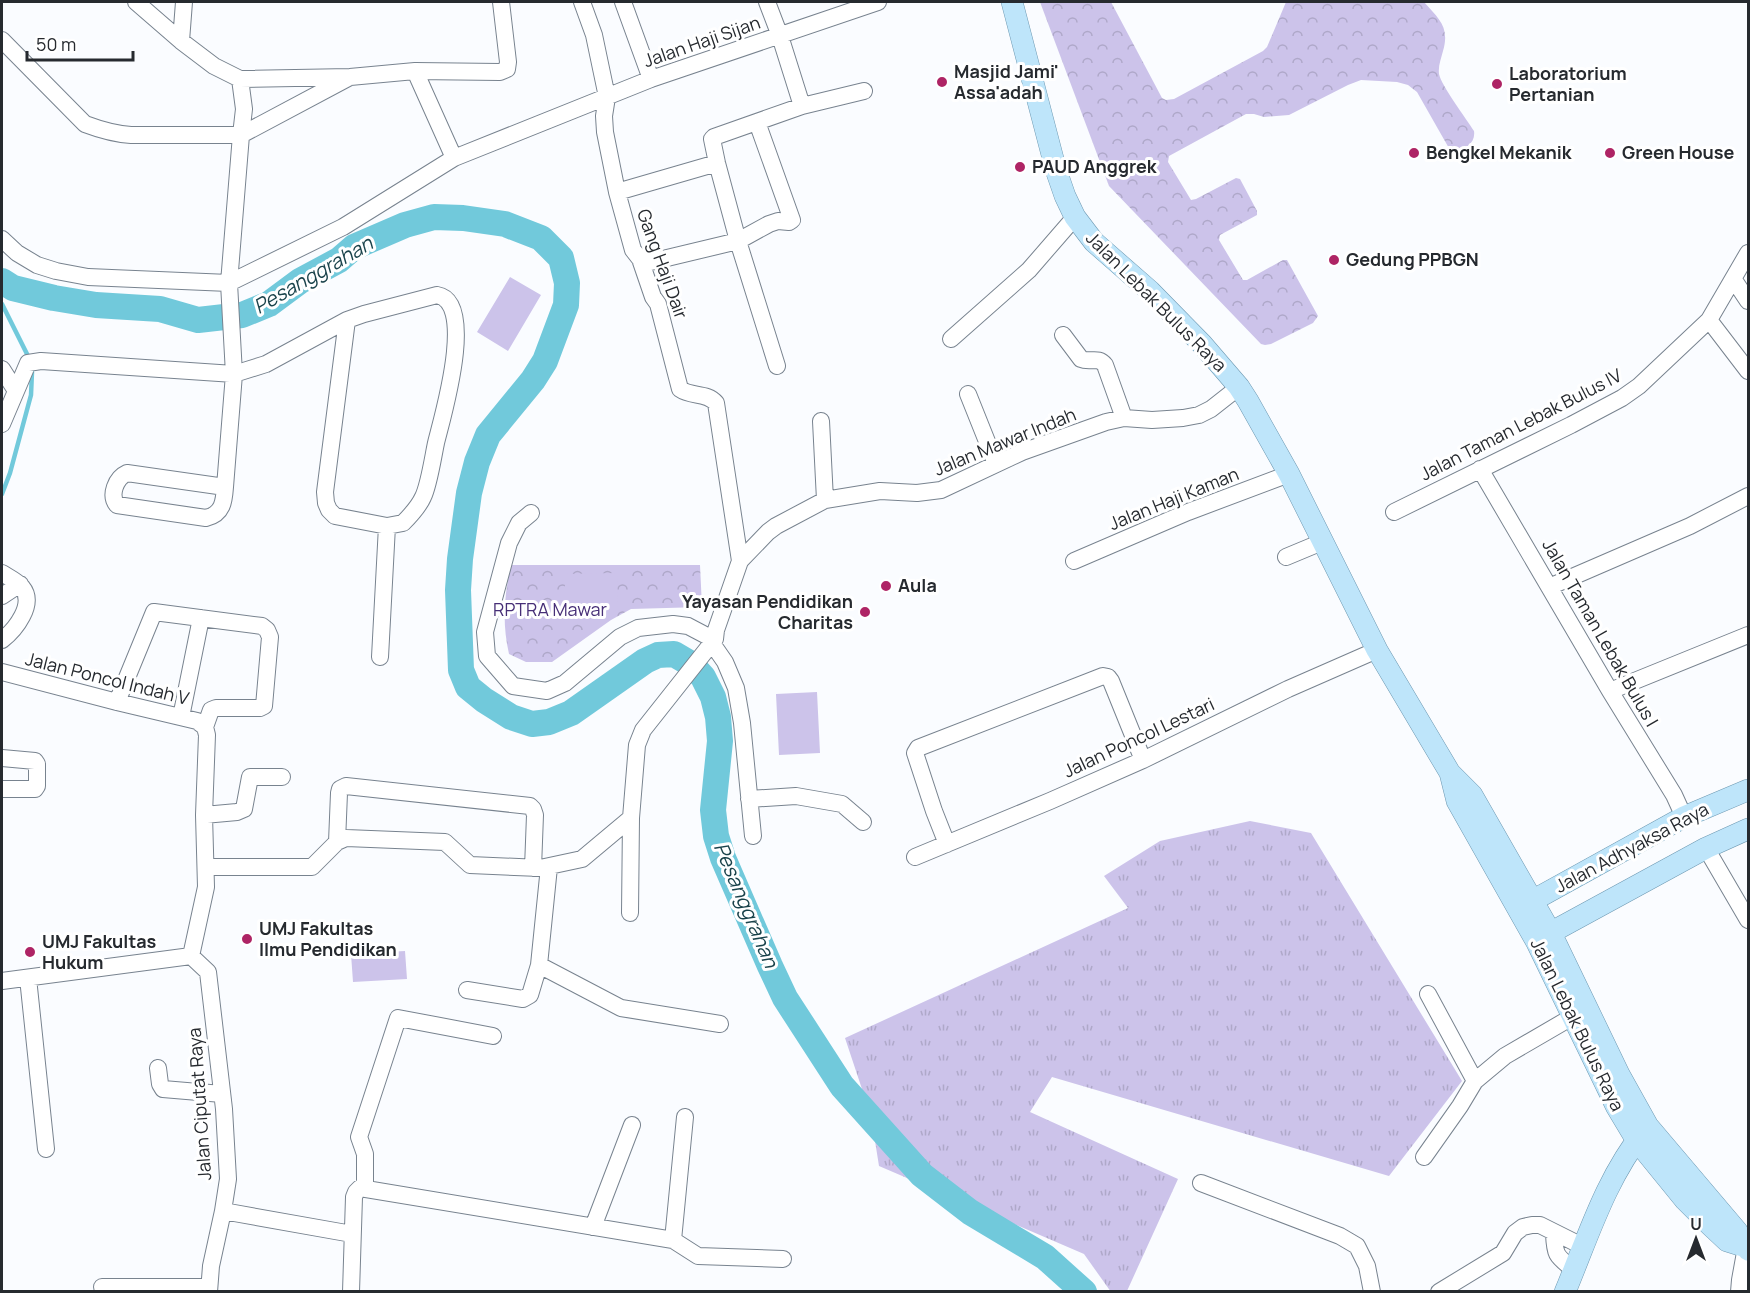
<svg xmlns="http://www.w3.org/2000/svg" width="1750" height="1293" font-family="Manrope,sans-serif">
	<style>
		.grass { fill: url(#grass-tufts) }
		.forest { fill: url(#forest-crowns) }
		.garden { fill: #ccc3ea }
		.lines { fill: none; stroke-linecap: round; stroke-linejoin: round }
		.stream { stroke: #71c9db; stroke-width: 4.5 }
		.river { stroke: #71c9db; stroke-width: 26 }
		.minor-casing { stroke: #78838f; stroke-width: 18 }
		.major-casing { stroke: #6d98b1; stroke-width: 22 }
		.minor { stroke: #fff; stroke-width: 16 }
		.major { stroke: #bee5fa; stroke-width: 21 }
		.poi-dot { fill: #ae2465; stroke: #fff; stroke-width: 2 }
		.labels { text-anchor: middle; stroke-width: 6; stroke-linejoin: round; paint-order: stroke }
		.street-label { font-size: 18px; fill: #262a2f; stroke: #fff }
		.poi-label { font-size: 18px; font-weight: bold; fill: #262a2f; stroke: #fff; text-anchor: start }
		.park-label { font-size: 18px; fill: #472f77; stroke: #fff }
		.water-label { font-size: 20px; font-style: italic; fill: #1a434b; stroke: #fff }
	</style>
	<defs>
		<pattern id="grass-tufts" width="24" height="20" patternUnits="userSpaceOnUse" patternTransform="scale(1.5)"><rect width="24" height="20" fill="#ccc3ea"/><path d="M3 7l-1-3M5 7V3M7 7l1-3M15 17l-1-3M17 17v-4M19 17l1-3" fill="none" stroke="#afa8c9"/></pattern>
		<pattern id="forest-crowns" width="20" height="18" patternUnits="userSpaceOnUse" patternTransform="scale(1.5)"><rect width="20" height="18" fill="#ccc3ea"/><path d="M2 6a3 3 0 1 1 6 0M12 15a3 3 0 1 1 6 0" fill="none" stroke="#afa8c9"/></pattern>
	</defs>
	<rect width="100%" height="100%" fill="#fafcff"/>
	<!-- grass -->
	<path class="grass" d="M1250 821 1311 833 1462 1081 1389 1176 1052 1077 1030 1112 1178 1179 1127 1291 1111 1292 1084 1254 879 1166 871 1116 845 1038 1128 908 1104 876 1160 841Z"/>
	<!-- forest -->
	<path class="forest" d="M1040 2H1111L1162 98 1166 100 1174 99 1263 51 1267 47 1286 2H1424C1439 19 1450 27 1443 51 1441 59 1438 66 1439 74 1441 85 1467 120 1474 131 1476 144 1463 152 1450 150L1417 92 1408 85 1397 82 1361 80 1348 85 1289 115 1264 117 1254 114H1246L1169 156 1168 162 1191 200 1196 199 1236 178 1240 179 1257 211V215L1220 235 1219 240 1243 280H1247L1283 260H1287L1318 316 1313 323 1271 344 1265 345 1261 344 1109 186Z
		M511 565H700L702 607 631 609 611 620 552 662H526L509 654C502 623 504 596 511 565Z"/>
	<!-- garden -->
	<path class="garden" d="M510 277 541 295 508 351 477 332Z
		M617 573 618 610 565 611V574Z
		M817 692 820 753 779 755 776 694Z
		M405 951 407 979 353 982 351 954Z"/>
	<g class="lines">
		<!-- stream -->
		<path class="stream" d="M2 304 29 358
			M2 494 10 473 31 395 32 372"/>
		<!-- river -->
		<path class="river" d="M2 281 13 288 54 298 96 305 160 309 198 320 242 315 269 304 300 281 339 260 354 247 405 225 434 217 463 218 505 224 541 238 561 258 567 283 566 305 545 361 533 380 488 435 477 462 469 493 460 559 458 590 461 670 468 687 484 700 511 717 532 724 549 722 571 713 645 661 658 655 674 654 691 664 703 677 713 697 718 717 720 741 713 810 716 836 723 858 770 966 785 998 842 1086 922 1175 970 1212 1045 1257 1084 1292"/>
		<!-- minor casing -->
		<g class="minor-casing">
			<path id="minor" d="M136 2 181 41 214 66 240 79 350 77 415 71 500 72 507 69 508 62 501 2
				M582 2 594 35 607 97 604 116 605 132 617 192 633 250 640 259 653 297 658 304 680 389C691 397 707 392 716 403L740 561
				M623 2 651 79
				M767 2 780 36 802 106
				M2 40 85 124C101 130 115 134 131 135H241L244 109 240 79
				M181 41 184 2
				M415 71 454 158
				M617 192 717 163
				M2 239 17 253 37 265 56 271 88 277 229 283 343 227 454 158 651 79 878 2
				M642 264 738 241 769 224 778 221 789 222 792 220 757 122
				M1734 280 1748 301
				M1709 320 1748 371
				M1063 335 1081 359C1090 363 1098 356 1105 365L1124 418
				M951 339 1029 270 1075 217
				M777 366 738 241 717 163 712 139 714 137 802 106 864 91
				M2 369 16 391
				M968 394 996 464
				M821 421 825 500
				M2 424 28 363 41 361 234 374 266 364 347 320 364 314 437 295C477 302 442 418 436 443 433 457 429 485 423 497 419 506 410 516 403 523L387 526 335 516 329 510 326 503 325 492 347 320
				M1480 469 1610 691 1674 795 1684 817
				M225 487 127 473C116 478 109 495 117 505L206 518C223 514 224 501 225 487L234 374 229 283 241 135 350 77
				M1394 512 1571 425 1622 398 1639 386 1709 320 1748 253
				M531 513 519 523 509 543 485 632 487 656 513 686 547 691 565 683 620 637 638 628 673 624 688 626 707 636 725 662 736 688 742 723 753 836
				M1286 557 1322 542
				M1074 561 1188 512 1289 474
				M2 573C8 577 17 581 22 587 36 604 15 630 2 640
				M1549 587 1690 526 1748 496
				M2 596 20 584
				M380 657 387 526
				M2 672 117 702 197 721 205 727 207 735 204 815 206 887 191 956
				M1610 691 1748 635
				M117 702 154 612 262 626 267 630 270 637 264 706 260 708H216L211 710 205 727
				M181 717 201 618
				M2 758 35 761 37 764V786L35 789H2
				M749 799 796 796 842 804 863 822
				M204 815 237 812 244 809 250 777H282
				M337 842 339 793 340 789 346 786 530 806 533 809 535 815 533 868
				M947 844 934 811 915 753 918 748 1103 676 1108 677 1111 681 1143 760
				M1706 848 1748 920
				M915 857 1050 801 1143 760 1288 689 1377 650
				M206 867H312L337 842 346 838 445 842 470 865 540 868 582 859 631 818 637 745 643 730 715 639 716 630 740 561 768 532 776 526 825 500 880 491 917 493 941 490 1022 452 1106 422 1124 418 1152 420 1183 418 1199 415 1211 409 1239 387
				M630 913 631 818
				M191 956 208 972 224 1109 228 1179 223 1211 211 1266 209 1292
				M539 965 621 1008 720 1024
				M28 978 46 1149
				M2 981 191 956
				M467 990 523 999 530 995 539 965 549 867
				M1428 994 1475 1081
				M158 1068 160 1084 163 1089 222 1094
				M1424 1157 1460 1106 1475 1081 1505 1056 1572 1017
				M1201 1183 1340 1236 1357 1246 1367 1266 1372 1292
				M365 1189V1154L359 1137 398 1018 493 1036
				M223 1211 352 1234
				M593 1227 632 1125
				M1554 1234C1555 1257 1557 1256 1574 1270
				M673 1240 685 1117
				M102 1287H209
				M351 1292 354 1197 356 1192 360 1188 673 1240 698 1256 783 1259
				M1439 1292 1503 1253 1515 1233 1523 1227 1532 1225H1540L1584 1247
				M1739 1292 1740 1280 1746 1247"/>
		</g>
		<!-- major casing -->
		<g class="major-casing">
			<path id="major" d="M1012 2 1056 170 1065 196 1075 217 1094 242 1150 291 1202 344 1239 387 1248 401 1289 474 1377 650 1450 773 1472 795 1551 933 1619 1074 1648 1126 1737 1231 1748 1250
				M1450 773 1457 801 1536 941 1616 1106 1637 1141 1685 1200 1711 1226 1727 1241 1746 1247
				M1521 907 1684 817 1748 790
				M1539 939 1706 848 1748 829
				M1565 1292C1588 1237 1606 1178 1644 1131"/>
		</g>
		<!-- minor -->
		<use href="#minor" class="minor"/>
		<!-- major -->
		<use href="#major" class="major"/>
	</g>
	<!-- markers -->
	<g class="poi-dot">
		<circle cx="942" cy="82" r="6"/>
		<circle cx="1497" cy="84" r="6"/>
		<circle cx="1414" cy="153" r="6"/>
		<circle cx="1610" cy="153" r="6"/>
		<circle cx="1020" cy="167" r="6"/>
		<circle cx="1334" cy="260" r="6"/>
		<circle cx="886" cy="586" r="6"/>
		<circle cx="865" cy="612" r="6"/>
		<circle cx="247" cy="939" r="6"/>
		<circle cx="30" cy="952" r="6"/>
	</g>
	<g class="labels">
		<!-- street labels -->
		<g class="street-label">
			<text transform="translate(702 42) rotate(-19)" y="6">Jalan Haji Sijan</text>
			<text transform="translate(662 264) rotate(70)" y="6">Gang Haji Dair</text>
			<text transform="translate(1156 302) rotate(45)" y="6">Jalan Lebak Bulus Raya</text>
			<text transform="translate(1521 425) rotate(-27)" y="6">Jalan Taman Lebak Bulus IV</text>
			<text transform="translate(1005 442) rotate(-22)" y="6">Jalan Mawar Indah</text>
			<text transform="translate(1174 499) rotate(-22)" y="6">Jalan Haji Kaman</text>
			<text transform="translate(1600 633) rotate(60)" y="6">Jalan Taman Lebak Bulus I</text>
			<text transform="translate(107 679) rotate(14)" y="6">Jalan Poncol Indah V</text>
			<text transform="translate(1139 738) rotate(-25)" y="6">Jalan Poncol Lestari</text>
			<text transform="translate(1632 848) rotate(-28)" y="6">Jalan Adhyaksa Raya</text>
			<text transform="translate(1577 1025) rotate(64)" y="6">Jalan Lebak Bulus Raya</text>
			<text transform="translate(200 1104) rotate(-94)" y="6">Jalan Ciputat Raya</text>
		</g>
		<!-- poi labels -->
		<g class="poi-label">
			<text x="954" y="78">Masjid Jami'<tspan x="954" dy="21">Assa'adah</tspan></text>
			<text x="1509" y="80">Laboratorium<tspan x="1509" dy="21">Pertanian</tspan></text>
			<text x="1426" y="159">Bengkel Mekanik</text>
			<text x="1622" y="159">Green House</text>
			<text x="1032" y="173">PAUD Anggrek</text>
			<text x="1346" y="266">Gedung PPBGN</text>
			<text x="898" y="592">Aula</text>
			<text x="853" y="608" text-anchor="end">Yayasan Pendidikan<tspan x="853" dy="21">Charitas</tspan></text>
			<text x="259" y="935">UMJ Fakultas<tspan x="259" dy="21">Ilmu Pendidikan</tspan></text>
			<text x="42" y="948">UMJ Fakultas<tspan x="42" dy="21">Hukum</tspan></text>
		</g>
		<!-- park labels -->
		<g class="park-label">
			<text x="550" y="616">RPTRA Mawar</text>
		</g>
		<!-- water labels -->
		<g class="water-label">
			<text transform="translate(313 275) rotate(-30)" y="7">Pesanggrahan</text>
			<text transform="translate(746 905) rotate(67)" y="7">Pesanggrahan</text>
		</g>
	</g>
	<!-- border -->
	<rect width="1750" height="1293" fill="none" stroke="#262a2f" stroke-width="6"/>
	<!-- north arrow -->
	<g transform="translate(1696 1239)" stroke="#ffffff" stroke-width="4.5" paint-order="stroke">
	<path d="M0-4.5L10 22L0 15L-10 22Z" fill="#262a2f"/>
	<text y="-9" font-size="16" font-weight="bold" text-anchor="middle" fill="#262a2f">U</text>
	</g>
	<!-- scale -->
	<path d="M27 51v9h106v-9" fill="none" stroke="#262a2f" stroke-width="3"/>
	<text x="36" y="51" font-size="18" fill="#262a2f" stroke="#ffffff" stroke-width="4.5" paint-order="stroke">50 m</text>
</svg>
